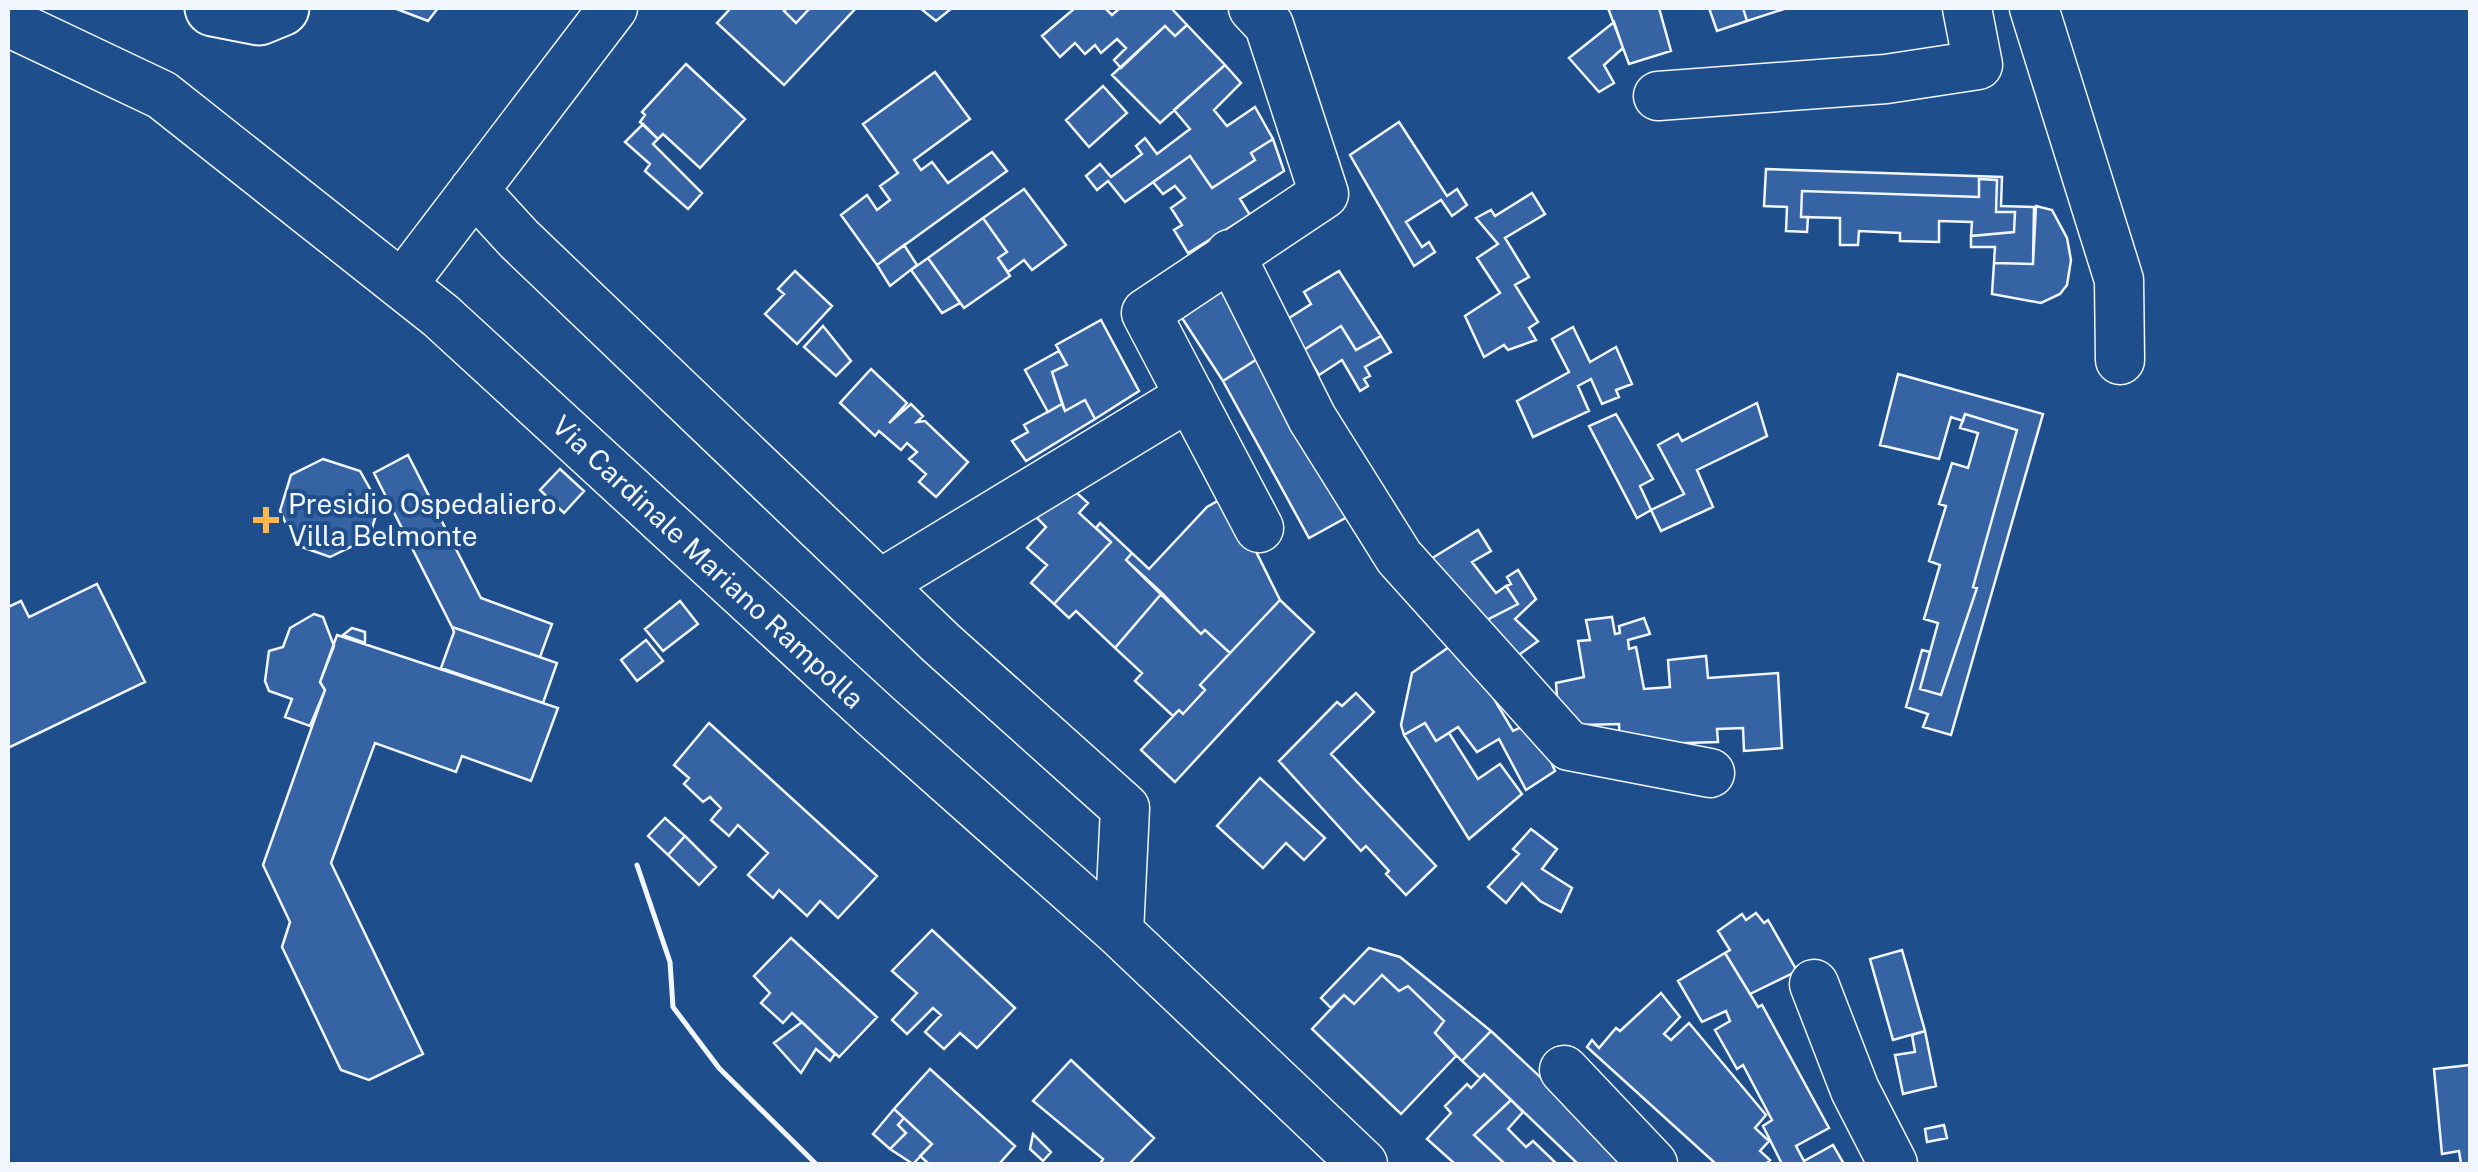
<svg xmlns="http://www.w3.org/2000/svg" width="2478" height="1172" font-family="'Public Sans',sans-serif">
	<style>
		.building { fill: #3563a3; stroke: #f2f6ff; stroke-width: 2.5 }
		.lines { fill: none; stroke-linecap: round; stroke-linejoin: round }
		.minor-casing { stroke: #f2f6ff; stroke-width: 51 }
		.major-casing { stroke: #f2f6ff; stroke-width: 59 }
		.minor { stroke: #1f4e8c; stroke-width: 48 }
		.major { stroke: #1f4e8c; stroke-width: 55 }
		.wall { stroke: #f2f6ff; stroke-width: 5 }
		.poi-dot { fill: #ffb74d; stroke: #1f4e8c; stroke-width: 4 }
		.labels { text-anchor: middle; stroke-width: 8; stroke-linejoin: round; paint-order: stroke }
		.poi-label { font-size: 28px; fill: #f2f6ff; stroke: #1f4e8c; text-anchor: start }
		.street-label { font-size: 28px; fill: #f2f6ff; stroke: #1f4e8c }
	</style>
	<rect width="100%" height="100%" fill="#1f4e8c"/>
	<!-- building -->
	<path class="building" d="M394 8H438L428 21Z
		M731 8H787L784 11 796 23 810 8H856L784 85 717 23Z
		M787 8H810L796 23 784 11Z
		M920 8H952L936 21Z
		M1075 8H1105L1112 15 1120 8H1171L1187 25 1175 36 1165 26 1121 68 1114 60 1126 48 1117 39 1101 53 1095 45 1085 54 1075 43 1060 57 1042 36Z
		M1608 8H1659L1671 51 1629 64Z
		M1709 8H1743L1747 21 1717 31Z
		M1743 8H1784V9L1747 21Z
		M1614 22 1623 48 1604 65 1614 83 1599 92 1569 58Z
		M1187 25 1225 65 1160 123 1112 75 1165 26 1175 36Z
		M686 64 745 119 700 168 663 134 658 139 640 122 645 115 642 112Z
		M1225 65 1241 83 1214 110 1227 126 1255 107 1273 139 1251 153 1255 160 1212 188 1190 156 1125 202 1108 181 1097 190 1086 176 1100 164 1111 177 1142 154 1136 146 1145 138 1157 154 1190 129 1174 110Z
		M935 72 970 119 914 160 921 170 932 162 948 183 992 152 1007 171 877 265 841 215 867 195 877 210 890 200 880 186 898 173 863 124Z
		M1103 86 1127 113 1089 147 1066 120Z
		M1399 122 1447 196 1457 189 1467 205 1452 216 1441 200 1406 222 1422 247 1429 242 1435 252 1414 266 1350 155Z
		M643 124 658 139 653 144 702 193 688 209 645 171 650 164 625 142Z
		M1273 139 1284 171 1240 199 1250 215 1188 253 1174 230 1182 225 1171 208 1185 198 1175 186 1163 194 1153 182 1190 156 1212 188 1255 160 1251 153Z
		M1766 169 2002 177 2001 206 2034 207 2033 264 1994 263 1995 247H1971V236L2014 232 2015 212H1996L1997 180 1979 179V197L1802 191 1801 217H1808L1807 232 1786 231 1787 207 1764 206Z
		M1979 179 1997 180 1996 212H2015L2014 232 1971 236 1972 222 1939 221V242L1900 241V233L1859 231 1858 245H1840V218L1801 217 1802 191 1979 197Z
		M1024 189 1066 245 1032 270 1024 260 1008 272 998 258 1007 252 983 218Z
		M1532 193 1545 214 1505 238 1529 277 1515 285 1538 322 1529 328 1536 340 1508 350 1504 345 1484 357 1465 316 1500 293 1477 258 1498 244 1476 218 1491 210 1495 216Z
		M2036 206 2052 210 2067 238 2071 260 2067 285 2060 294 2041 303 1992 294 1994 263 2033 264Z
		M983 218 1007 252 998 258 1010 276 964 308 928 258Z
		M904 245 917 265 890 286 877 265Z
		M928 258 960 303 942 313 911 270Z
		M795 271 832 306 797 344 765 314 784 294 778 289Z
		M1339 271 1381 336 1356 350 1341 326 1304 350 1286 320 1311 304 1304 292Z
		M1221 291 1265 354 1223 381 1182 318Z
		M1101 320 1139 391 1095 419 1085 400 1065 411 1052 372 1067 365 1056 345Z
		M823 326 851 361 836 376 804 347Z
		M1341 326 1356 350 1381 336 1391 352 1365 367 1370 376 1364 379 1368 386 1360 391 1342 360 1319 375 1304 350Z
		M1573 327 1590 362 1616 347 1632 384 1616 390 1619 397 1602 404 1591 379 1578 386 1589 411 1533 437 1517 401 1569 372 1552 339Z
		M1059 351 1067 365 1052 372 1062 404 1048 412 1025 370Z
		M1265 354 1349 516 1309 538 1223 381Z
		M871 369 907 403 889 423 911 404 923 416 917 422 925 421 968 462 936 497 919 482 926 474 909 459 917 452 907 443 901 450 879 431 875 436 840 403Z
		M1898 374 2043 414 1951 735 1923 727 1928 714 1906 707 1922 650 1930 652 1920 689 1941 695 1977 588 1973 587 2017 430 1965 414 1963 421 1951 417 1939 459 1880 445Z
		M1085 400 1095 419 1026 461 1012 441 1028 432 1024 425 1062 404 1065 411Z
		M1757 403 1767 436 1697 470 1713 507 1661 531 1651 510 1684 494 1658 445 1678 434 1682 441Z
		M1616 414 1653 479 1640 486 1651 510 1637 518 1589 426Z
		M1965 414 2017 430 1973 587 1977 588 1941 695 1920 689 1938 623 1924 619 1940 565 1929 561 1946 506 1939 504 1952 463 1968 468 1978 433 1960 428Z
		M408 455 481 598 552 624 540 657 452 627 374 473Z
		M323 459 360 471 379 505 369 538 330 557 296 545 280 511 291 475Z
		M560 469 584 491 564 513 540 490Z
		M1068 485 1088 503 1079 513 1111 542 1054 604 1031 583 1047 565 1027 548 1046 527 1037 518Z
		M1228 495 1280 600 1230 653 1205 630 1201 634 1126 560 1132 553 1149 569 1207 507Z
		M1100 523 1132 553 1126 560 1162 593 1115 648 1076 611 1069 618 1054 604 1111 542 1096 528Z
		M1478 530 1491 551 1472 562 1496 593 1506 586 1518 604 1481 623 1429 560Z
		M1518 570 1536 599 1515 619 1538 641 1512 660 1481 623 1518 604 1506 586 1511 584 1507 577Z
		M97 584 145 682 8 748V607L21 601 29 617Z
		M1162 593 1201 634 1205 630 1230 653 1200 685 1205 690 1183 714 1179 710 1173 716 1135 681 1142 673 1115 648Z
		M1280 600 1314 632 1175 782 1141 750 1179 710 1183 714 1205 690 1200 685Z
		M680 601 698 624 663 651 645 629Z
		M314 614 323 617 334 646 320 682 325 690 310 726 285 717 292 699 269 691 265 681 269 651 283 647 290 628Z
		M1612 617 1615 634 1620 633 1619 626 1644 618 1650 634 1628 640 1629 649 1636 647 1644 689 1670 687 1668 660 1706 656 1708 678 1778 673 1782 748 1744 751 1743 728 1717 729 1718 742 1620 745 1619 724 1580 725 1558 709 1556 683 1584 677 1578 641 1590 640 1586 620Z
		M452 627 557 663 543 703 441 668 454 632Z
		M352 628 365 632V643L343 635Z
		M337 635 558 708 531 781 462 756 456 772 375 743 331 863 423 1054 369 1080 341 1070 282 947 290 922 263 865 325 690 320 682Z
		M646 640 663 661 637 681 621 660Z
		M1459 640 1513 731 1533 722 1555 771 1526 790 1499 739 1477 752 1458 727 1436 741 1425 723 1404 735 1401 725 1412 673Z
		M1356 693 1374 712 1331 754 1436 866 1406 895 1386 874 1389 871 1366 846 1361 851 1279 761 1337 702 1342 706Z
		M709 723 877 876 838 918 820 901 807 916 779 890 773 898 748 875 768 853 738 825 729 836 711 820 721 808 710 797 703 802 684 784 689 778 674 765Z
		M1425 723 1436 741 1449 733 1478 779 1500 764 1522 794 1469 839 1404 735Z
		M1260 778 1325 838 1304 860 1286 843 1263 868 1217 826Z
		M665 818 685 836 668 855 648 836Z
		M1531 829 1557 849 1542 869 1572 888 1561 912 1540 901 1522 883 1506 903 1488 887 1519 854 1513 849Z
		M685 836 716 867 699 885 668 855Z
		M1756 913 1764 923 1768 920 1797 971 1750 994 1725 953 1730 950 1718 931 1742 914 1746 920Z
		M932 930 1015 1008 977 1048 960 1033 944 1049 925 1032 941 1015 933 1008 907 1034 892 1020 917 993 892 971Z
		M791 938 877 1017 839 1057 792 1013 783 1023 761 1003 770 993 754 976Z
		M1369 948 1400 957 1491 1031 1462 1061 1435 1033 1444 1021 1408 986 1399 991 1382 975 1354 1004 1344 995 1331 1008 1321 998Z
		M1902 950 1925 1031 1893 1040 1870 959Z
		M1725 953 1758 1007 1762 1005 1829 1128 1796 1146 1804 1161 1833 1145 1844 1164H1782L1763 1126 1772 1120 1743 1065 1737 1069 1715 1030 1730 1021 1726 1011 1702 1022 1678 981Z
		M1382 975 1399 991 1408 986 1444 1021 1435 1033 1456 1056 1401 1114 1312 1029 1344 995 1354 1004Z
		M1661 993 1680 1017 1664 1034 1671 1040 1689 1023 1766 1115 1755 1128 1769 1141 1760 1151 1770 1160 1766 1164H1716L1587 1047 1592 1040 1599 1048 1616 1028 1620 1031Z
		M802 1022 835 1054 830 1061 816 1049 801 1073 774 1043Z
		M1491 1031 1633 1164H1578L1484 1074 1480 1078 1462 1061Z
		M1925 1031 1936 1086 1903 1094 1895 1055 1915 1052 1912 1035Z
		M1071 1060 1154 1138 1129 1164H1100L1103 1159 1033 1101Z
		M2470 1065V1164H2461L2459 1151 2442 1154 2434 1069Z
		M930 1069 1015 1146 999 1164H929L920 1156 932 1144 894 1109Z
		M1484 1074 1511 1100 1474 1135 1505 1164H1455L1427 1139 1451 1113 1445 1106 1467 1084 1471 1088Z
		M1511 1100 1523 1112 1508 1129 1526 1147 1533 1141 1557 1164H1505L1474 1135Z
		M894 1109 904 1118 898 1125 906 1133 890 1149 873 1134Z
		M904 1118 932 1144 913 1164 890 1149 906 1133 898 1125Z
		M1944 1125 1947 1138 1927 1142 1925 1129Z
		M1033 1134 1051 1152 1043 1161 1030 1149Z"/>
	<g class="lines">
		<!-- minor casing -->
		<g class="minor-casing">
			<path id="minor" d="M1253 8 1269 25 1324 194 1146 313 1259 528
				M2034 8 2119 280 2120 360
				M8 22 162 95 441 316 877 717 1119 932 1363 1164
				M1658 96 1886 79 1978 65 1967 8
				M474 190 519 239 942 644 1125 808 1119 932
				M1230 254 1312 418 1399 557 1569 746 1710 773
				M402 285 613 8
				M880 584 1190 396
				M1814 984 1855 1090 1893 1164
				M1564 1070 1653 1164"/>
		</g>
		<!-- major casing -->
		<g class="major-casing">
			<path id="major" d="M213 8 259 17 281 8"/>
		</g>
		<!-- minor -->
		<use href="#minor" class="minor"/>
		<!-- major -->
		<use href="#major" class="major"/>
		<!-- wall -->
		<path class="wall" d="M637 865 670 962 673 1007 719 1068 816 1164"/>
	</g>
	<!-- markers -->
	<path class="poi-dot" d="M261 505h10v10h10v10h-10v10h-10v-10h-10v-10h10z"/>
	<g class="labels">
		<!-- poi labels -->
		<g class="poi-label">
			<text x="288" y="514">Presidio Ospedaliero<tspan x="288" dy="32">Villa Belmonte</tspan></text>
		</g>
		<!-- street labels -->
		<g class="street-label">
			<text transform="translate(708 562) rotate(43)" y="10">Via Cardinale Mariano Rampolla</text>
		</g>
	</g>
	<!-- border -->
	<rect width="2478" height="1172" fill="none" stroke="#f2f6ff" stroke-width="20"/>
</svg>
